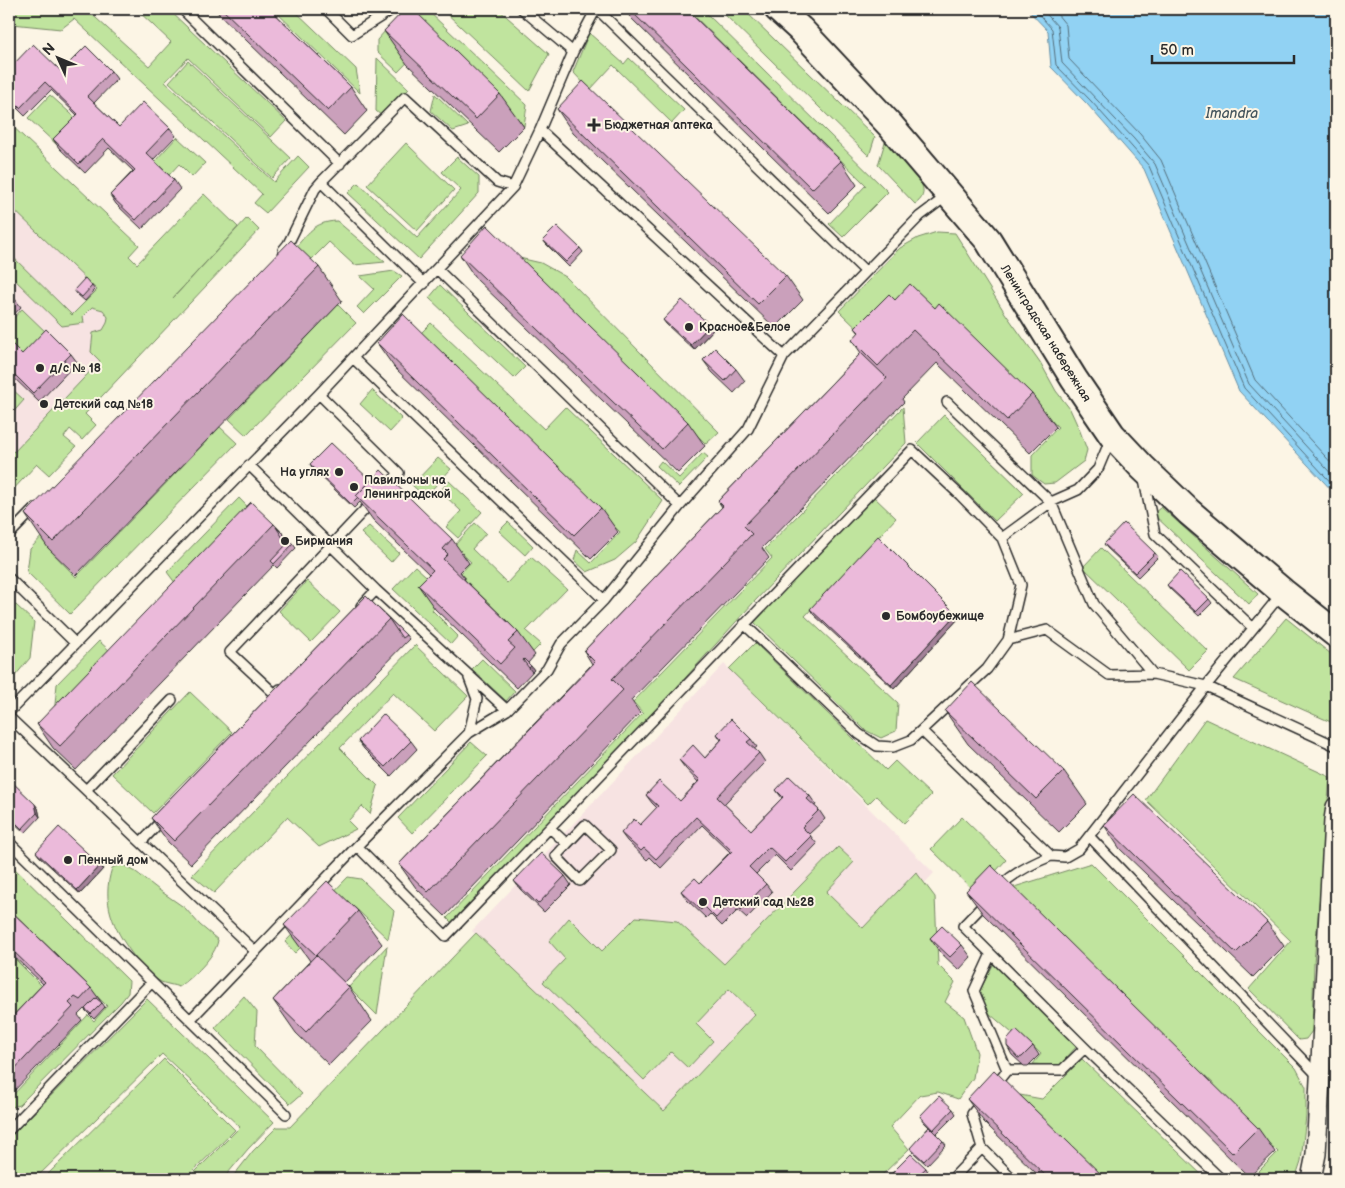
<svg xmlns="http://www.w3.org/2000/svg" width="1345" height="1188" font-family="'Balsamiq Sans',sans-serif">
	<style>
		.built { fill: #f7e3e2 }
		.green { fill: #c0e49e; stroke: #768864 }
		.water { fill: #91d2f3; stroke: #688fa3 }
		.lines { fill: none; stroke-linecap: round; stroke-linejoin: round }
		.shore { stroke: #546e7b; stroke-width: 1 }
		.lane-casing { stroke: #2b2b2b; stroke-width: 12 }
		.street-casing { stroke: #2b2b2b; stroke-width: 22 }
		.secondary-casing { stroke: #2b2b2b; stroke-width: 30 }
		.lane { stroke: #fcf5e5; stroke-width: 9 }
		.street { stroke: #fcf5e5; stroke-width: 19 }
		.secondary { stroke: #fcf5e5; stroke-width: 26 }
		.wall { fill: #caa0bb; stroke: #2b2b2b }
		.shaded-wall { fill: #a48299; stroke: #2b2b2b }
		.building { fill: #ebbada; stroke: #2b2b2b }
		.poi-dot { fill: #2b2b2b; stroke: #fcf5e5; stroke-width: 2 }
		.labels { text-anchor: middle; stroke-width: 4; stroke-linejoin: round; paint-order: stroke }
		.poi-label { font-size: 12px; font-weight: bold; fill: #2b2b2b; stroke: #fcf5e5; text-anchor: start }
		.street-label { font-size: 12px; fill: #2b2b2b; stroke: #fcf5e5 }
		.water-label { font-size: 14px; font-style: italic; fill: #44555d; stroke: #fcf5e5 }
	</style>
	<rect width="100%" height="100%" fill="#fcf5e5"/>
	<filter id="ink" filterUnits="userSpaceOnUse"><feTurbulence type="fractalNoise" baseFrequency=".02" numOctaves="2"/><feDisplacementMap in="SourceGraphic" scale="10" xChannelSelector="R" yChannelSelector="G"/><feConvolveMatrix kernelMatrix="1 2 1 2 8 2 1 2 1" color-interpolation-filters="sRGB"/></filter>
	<g filter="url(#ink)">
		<!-- built -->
		<path class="built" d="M9 197 149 332 9 476Z
			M724 664 934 873 690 1135 472 931Z"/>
		<!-- green -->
		<path class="green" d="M17 9H86L149 66 171 42 136 9H168L286 121 271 137 188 58 165 82 274 182 298 156 309 167 266 213 254 203 262 194 74 19 61 29 12 24 9 21V18Z
			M273 9H293L356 69 360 93Z
			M405 9H426L527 105 524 126 432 37 398 72 377 52V40Z
			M442 9H498L549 54 529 91Z
			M687 9H702L888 192 843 237 829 224 866 185Z
			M719 9H743L875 137 869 156Z
			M589 33 624 64 629 58 684 110 672 123 613 65 590 90 573 72Z
			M377 58 409 89 382 116 376 111Z
			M188 61 291 158 272 178 169 82Z
			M435 94 468 126 453 131 431 111Z
			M50 95 79 121 57 145 28 118Z
			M9 123 139 245 129 256 137 264 204 194 238 227 173 298 247 218 259 230 85 414 96 425 82 440 70 429 64 437 76 447 49 475 37 464 9 494V447L14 452 100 361 91 352 93 333 103 330 107 323 108 317 103 310 92 307 83 316 84 323 62 326 9 274V253L72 315 97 290 9 205Z
			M177 137 205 163 192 177 179 164 169 175 155 161Z
			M885 142C897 155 941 188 915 204L878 165Z
			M406 143 454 190 417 231 367 185Z
			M457 157 479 177V193L419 259 348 193 358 183 417 238 461 190 442 172Z
			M337 221 385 262 354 265 329 242 307 264 293 250C309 233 313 222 337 221Z
			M937 232 955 233 1005 313 1040 362 1056 391 1070 409 1080 431 1087 450 1084 461 1055 483 1044 484 1032 475V455L1058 427 961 333 881 352 839 311 900 248 918 238Z
			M515 257 541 263 566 277 719 432 706 444Z
			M394 271 402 276 364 314 357 307 374 289 360 276Z
			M440 285 525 367 514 378 429 298Z
			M338 305 356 323 246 435 229 419Z
			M22 309 50 336 27 360 9 342V323Z
			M431 323 544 429 565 407 663 501 636 542 615 560 587 572 574 560 577 550 591 563 620 532 420 334Z
			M11 388 24 400 9 417V390Z
			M372 390 402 419 390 432 360 404Z
			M903 407 906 443 754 602 649 718 452 923 447 918 643 713 633 702 772 558 765 549Z
			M944 415 1024 493 995 521 917 443Z
			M220 427 237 443 70 614 27 572 30 549 45 533 62 532 47 547 76 577Z
			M703 453 708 457 679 487 657 466 661 461 679 478Z
			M438 458 451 469 425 497 412 485Z
			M449 481 482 512 458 538 446 527 461 511 440 491Z
			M873 496 896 518 805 616 898 703 896 731 881 738 865 730 754 622Z
			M239 498 264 524 51 745 57 684 99 641 111 652 176 584 167 572Z
			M1161 507 1258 594 1249 604 1153 514Z
			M508 522 533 546 525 555 499 531Z
			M475 523 486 533 472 549 507 583 531 557 567 589 526 631 541 644 533 652 462 583 466 578 461 573 471 562 454 546Z
			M369 526 399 553 391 562 361 533Z
			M1101 548 1208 651 1189 670 1083 567Z
			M415 566 446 594 432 610 458 636 451 644 393 589Z
			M307 581 340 612 311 642 279 611Z
			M16 605 34 622 30 658 9 683V638L15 632 9 625V607Z
			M1286 618 1336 658V710L1333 723 1234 679Z
			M755 643 886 770 895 761 931 795 904 823 876 796 868 804 729 669Z
			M415 645 468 696 434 731 393 693 340 748 378 786 370 814 362 806 348 821 356 829 319 847 287 817 214 893 192 875Z
			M482 659 515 691 506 701 472 669Z
			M190 692 232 732 153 813 112 774Z
			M1205 719 1330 777 1314 963 1312 1031 1306 1039 1299 1040 1249 989 1291 941 1146 800Z
			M471 742 487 756 412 833 398 818Z
			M962 817 1006 860 976 893 931 849Z
			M838 847 854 862 826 892 863 928 916 872 935 897 938 965 955 982 945 1002 964 1017 977 1053 973 1078 958 1099 938 1092 920 1095 890 1127 909 1149 882 1175 886 1179H231L253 1151 277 1127H290L476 933 664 1111 755 1014 729 989 696 1024 713 1041 688 1068 671 1052 644 1080 543 982 565 959 549 941 569 918 602 951 636 917 677 921 724 964Z
			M9 863 129 981 128 993 121 1002 19 1105 9 1108V1094L12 1096 88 1015 94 1021 107 1006 9 911V884L14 878 9 872Z
			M1091 863 1296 1068 1306 1087V1116L1301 1161 1295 1179H1251L1278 1152 1011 888Z
			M121 864 136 872 159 890 185 908 200 925 218 940C216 956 192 978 179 987 174 985 166 984 161 982 150 976 140 965 133 955 113 928 101 902 112 868Z
			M348 877 361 879 394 911 388 939 348 901 295 953 285 942Z
			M387 946 377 1015 349 987Z
			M9 953 51 995 9 1040Z
			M994 963 1077 1046 1059 1066 1033 1064 1041 1054 1022 1036 1019 1039 990 1014 979 992Z
			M244 996 257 1012 255 1046 302 1094 290 1104 215 1028Z
			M147 999 274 1122 248 1149 223 1179H188L240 1127 162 1054 35 1179H9V1138Z
			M164 1059 235 1130 185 1179H43Z
			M1082 1059 1206 1179H1105L1020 1095 1042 1099Z"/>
		<!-- water -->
		<path class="water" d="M1027 9H1336V495L1239 391 1144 169 1087 104 1051 67 1048 31Z"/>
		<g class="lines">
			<!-- shore -->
			<path class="shore" d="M1034 9 1052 29 1056 65 1091 101 1149 166 1244 388 1336 488
				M1042 9 1058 27 1062 63 1134 139 1155 164 1249 384 1336 479
				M1053 9 1066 25 1069 59 1140 134 1161 160 1255 380 1336 468"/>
			<!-- lane casing -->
			<g class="lane-casing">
				<path id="lane" d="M182 9 340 164
					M326 9 352 35 393 9
					M522 9 573 52
					M597 9 865 271
					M540 130 784 356
					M321 182 405 97 497 182 513 187
					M283 250 288 244 315 189 321 182 424 284
					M437 269 680 506
					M353 358 604 600
					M319 394 399 473 385 489
					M947 402 1051 502 1094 604 1153 674
					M249 465 376 590 507 710
					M1144 480 1155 534 1253 628
					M9 535 35 508
					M1002 538 1021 585 1008 640
					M9 578 75 643
					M361 606 376 590
					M744 624 859 734 877 746 893 747 911 740 987 669 1008 640 1047 630 1109 675 1153 674 1206 686 1336 746
					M469 678 477 699 469 733
					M280 689 275 694 230 652 372 502
					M9 712 319 394 513 187 540 130 573 52 596 9
					M9 717 256 952
					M922 731 1051 856 1065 857 1079 849 1206 686 1282 593
					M86 790 172 700
					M550 828 567 844 585 825 611 850 580 881 556 856 567 844
					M1089 836 1319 1077
					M9 842 286 1114
					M141 842 163 819
					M357 846 446 936 912 450 960 495 1002 538 1051 502 1078 490 1098 469 1111 438
					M998 888C1013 873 1031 864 1051 856
					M986 902 963 926 1085 1048 1221 1179
					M991 954 974 991 1007 1070
					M190 1020 357 846 469 733 507 710 547 669 561 644 604 600 680 506 748 429 784 356 920 216 948 195
					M995 1085 1007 1070H1062L1085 1048
					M9 1130 151 983
					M982 1148 972 1114 982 1101
					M952 1179 982 1148 1013 1179"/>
			</g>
			<!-- street casing -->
			<g class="street-casing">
				<path id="street" d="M1311 1179 1316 1154 1334 820 1336 807"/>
			</g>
			<!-- secondary casing -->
			<g class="secondary-casing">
				<path id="secondary" d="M778 9 800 29 890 125 988 240 1074 379 1112 435 1142 467 1189 512 1283 592 1336 634"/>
			</g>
			<!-- lane -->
			<use href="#lane" class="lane"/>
			<!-- street -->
			<use href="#street" class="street"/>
			<!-- secondary -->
			<use href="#secondary" class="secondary"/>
		</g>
		<!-- wall -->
		<path class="wall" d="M214 9H270L351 87 367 111 344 135Z
			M624 9H686L841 161 857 185 829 213 630 17Z
			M384 31 500 94 524 127 499 152 407 64Z
			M9 69 61 71H111L117 79 94 103 119 127 170 128 176 136 153 160 174 180 180 189 142 229 116 204 110 195 133 171 109 148 85 173 59 148 53 139 77 115 51 90 25 116 9 100Z
			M557 109 786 276 803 300 775 328 573 133Z
			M543 240 580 248 583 252 569 267 546 244Z
			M460 255 688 422 705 446 678 473 476 279Z
			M319 267 342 301 76 575 48 548 25 514Z
			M92 286 95 290 85 301 77 294 74 290Z
			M9 293 15 299 21 307 9 320Z
			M895 300 935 308 1032 394 1056 427 1030 453 937 363 902 399 904 402 762 548 769 558 631 700 640 713 445 916 416 888 399 864 592 664 584 651 722 507 718 501 861 353 852 340 859 333 855 328Z
			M663 320 713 330 694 350 666 324Z
			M9 342 22 354H71L77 362 39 402 10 374 9 375Z
			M377 343 601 508 618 532 591 559 394 367Z
			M703 360 736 369 745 381 734 393 712 372Z
			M310 464 371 481 452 539 469 563 460 572 465 578 464 579 518 632 535 655 528 663 534 670 517 688 435 609 418 585 429 574 373 520 360 502 354 508 313 469Z
			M274 524 293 544 296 548 277 568 274 565 76 770 53 748 37 724Z
			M1104 544 1155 553 1158 557 1138 577 1107 548Z
			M1167 585 1209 599 1212 603 1199 616 1170 589Z
			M366 596 406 635 409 639 191 864 168 842 151 818Z
			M810 609 959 618 894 689 813 614Z
			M9 624 14 631 9 637Z
			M945 711 1064 771 1087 804 1059 832 968 744Z
			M717 734 751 739 757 747 754 749 759 753 765 762 724 804 751 830 782 798 776 790 810 796 816 805 814 806 819 810 825 819 809 834 817 844 791 871 775 855 756 874 766 884 772 892 747 918 738 910 722 926 710 914 706 918 687 900 681 891 700 883 730 852 702 825 661 868 650 857 647 860 627 841 621 833 640 825 657 808 652 803 646 795 680 801 698 782 685 768 679 760 705 758 721 740Z
			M358 741H411L417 749 391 776 364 749Z
			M9 779 38 808 40 817 25 833 9 818Z
			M1104 825 1267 922 1284 946 1253 977 1120 849Z
			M36 852 100 865 103 869 80 894 39 856Z
			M9 872 12 878 9 881Z
			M565 876 571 885 544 912 520 889 514 881Z
			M966 891 1258 1128 1275 1152 1249 1177 983 914Z
			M9 909 91 988 105 1007 94 1019 84 1009 78 1015 82 1020 11 1094 9 1092V1020L43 984 9 952Z
			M358 911 382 944 344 983 349 987 372 1021 329 1065 296 1033 273 1000 310 961 308 958 284 925Z
			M930 938 962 945 971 957 959 970 939 951Z
			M1007 1046H1033L1039 1055 1028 1066H1024L1012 1055Z
			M967 1099 1106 1179H1042L984 1122Z
			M953 1109 956 1114 936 1134 923 1121 920 1116Z
			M943 1141 946 1145 927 1165 913 1152 910 1148Z
			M926 1168 928 1172 922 1179H893L890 1175Z"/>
		<!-- shaded-wall -->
		<path class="shaded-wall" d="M9 205 12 209 9 213Z
			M710 325 713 330 694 350 691 345Z
			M956 614 959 618 894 689 891 685Z
			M531 666 534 670 532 672 529 668Z
			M35 804 38 808 40 817 37 813Z
			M100 865 103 869 80 894 77 890Z"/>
		<!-- building -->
		<path class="building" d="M222 9H270L351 87 328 111Z
			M405 9H413L500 94 476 119 384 31Z
			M629 9H686L841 161 812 189Z
			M33 44 61 71 86 46 111 71 87 96 119 127 143 102 170 128 146 153 174 180 136 220 110 195 135 170 103 139 79 164 53 139 78 114 45 82 20 108 9 97V69Z
			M583 81 786 276 758 304 557 109Z
			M487 225 688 422 662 449 460 255Z
			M557 226 580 248 566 262 543 240Z
			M291 240 319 267 53 542 25 514Z
			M85 278 92 286 82 297 74 290Z
			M910 284 935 308 939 303 1032 394 1007 420 913 330 878 366 852 340 859 332 855 328 889 294 895 300Z
			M9 293 15 299 9 305Z
			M682 300 710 325 691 345 663 320Z
			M403 314 601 508 574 535 377 343Z
			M46 329 71 354 33 393 9 369V341L22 354Z
			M715 348 736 369 725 381 703 360Z
			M861 353 887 378 744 526 752 534 612 679 623 690 428 892 399 864 595 662 584 651 723 506 718 501Z
			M331 443 371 481 356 496 358 497 351 504 310 464Z
			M381 470 452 539 443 549 448 554 443 559 518 632 508 642 515 648 500 664 418 585 433 570 356 496Z
			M251 502 274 524 60 746 37 724Z
			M1124 523 1155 553 1135 573 1104 544Z
			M276 527 293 544 274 564 271 561 287 544Z
			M878 536 956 614 891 685 810 609Z
			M1180 571 1209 599 1196 612 1167 585Z
			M366 596 389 619 174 841 151 818Z
			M378 608 406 635 402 638 389 619Z
			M524 659 531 666 529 668 523 660Z
			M972 682 1064 771 1036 799 945 711Z
			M383 714 411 741 385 767 358 741Z
			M731 719 751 739 747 742 759 753 717 797 751 830 783 797 776 790 789 776 810 796 807 799 819 810 802 827 811 836 785 862 769 847 749 867 766 884 741 910 732 901 716 918 704 906 701 910 681 891 695 878 700 883 732 851 696 817 656 859 644 848 641 851 621 833 634 819 640 825 658 806 646 795 659 781 680 801 700 780 679 760 693 745 705 758 722 739 717 734Z
			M9 779 35 804 37 813 22 829 9 816Z
			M1134 794 1267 922 1236 953 1104 825Z
			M59 827 100 865 77 890 36 852Z
			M541 853 565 876 538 904 514 881Z
			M991 865 1258 1128 1233 1153 966 891Z
			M327 881 358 911 316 955 349 987 306 1032 273 1000 316 955 284 925Z
			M9 909 91 988 80 1000 75 997 69 1003 73 1007 9 1075V1020L45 982 9 947Z
			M942 926 962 945 950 957 930 938Z
			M96 998 102 1003 91 1014 85 1009Z
			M1016 1030 1033 1046 1022 1057 1018 1058 1007 1046V1040Z
			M994 1070 1106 1179H1049L967 1099Z
			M939 1096 953 1109 933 1130 920 1116Z
			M929 1127 943 1141 924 1161 910 1148Z
			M911 1154 926 1168 914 1179H895L890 1175Z"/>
	</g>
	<!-- markers -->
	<g class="poi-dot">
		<path d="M591.5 117.5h5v5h5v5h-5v5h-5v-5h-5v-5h5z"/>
		<circle cx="689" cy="327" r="5"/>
		<circle cx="40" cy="368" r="5"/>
		<circle cx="44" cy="404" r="5"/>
		<circle cx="339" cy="472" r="5"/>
		<circle cx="354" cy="487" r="5"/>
		<circle cx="285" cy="541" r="5"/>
		<circle cx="886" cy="616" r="5"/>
		<circle cx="68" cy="860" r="5"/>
		<circle cx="703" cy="902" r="5"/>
	</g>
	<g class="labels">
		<!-- poi labels -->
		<g class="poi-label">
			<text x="604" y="129">Бюджетная аптека</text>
			<text x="699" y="331">Красное&amp;Белое</text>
			<text x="50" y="372">д/с № 18</text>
			<text x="54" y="408">Детский сад №18</text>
			<text x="329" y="476" text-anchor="end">На углях</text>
			<text x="364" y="484">Павильоны на<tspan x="364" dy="14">Ленинградской</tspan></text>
			<text x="295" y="545">Бирмания</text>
			<text x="896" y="620">Бомбоубежище</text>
			<text x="78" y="864">Пенный дом</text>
			<text x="713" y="906">Детский сад №28</text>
		</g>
		<!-- street labels -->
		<g class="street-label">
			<text transform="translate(1046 333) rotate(58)" y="4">Ленинградская набережная</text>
		</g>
		<!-- water labels -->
		<g class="water-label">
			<text x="1232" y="118">Imandra</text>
		</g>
	</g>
	<!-- margin -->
	<rect width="1345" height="1188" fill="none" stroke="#fcf5e5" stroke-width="30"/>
	<rect x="15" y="15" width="1315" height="1158" fill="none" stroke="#2b2b2b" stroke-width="2" filter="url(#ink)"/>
	<!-- north arrow -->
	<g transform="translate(58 58) rotate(314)" stroke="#fcf5e5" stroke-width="4" paint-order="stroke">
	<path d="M0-4L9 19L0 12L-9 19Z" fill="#2b2b2b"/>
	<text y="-8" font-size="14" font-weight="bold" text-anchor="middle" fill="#2b2b2b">N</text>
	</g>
	<!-- scale -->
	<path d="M1152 55v8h142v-8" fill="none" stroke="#2b2b2b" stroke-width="2.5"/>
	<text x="1160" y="55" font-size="15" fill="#2b2b2b" stroke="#fcf5e5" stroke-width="4" paint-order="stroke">50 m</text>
</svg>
